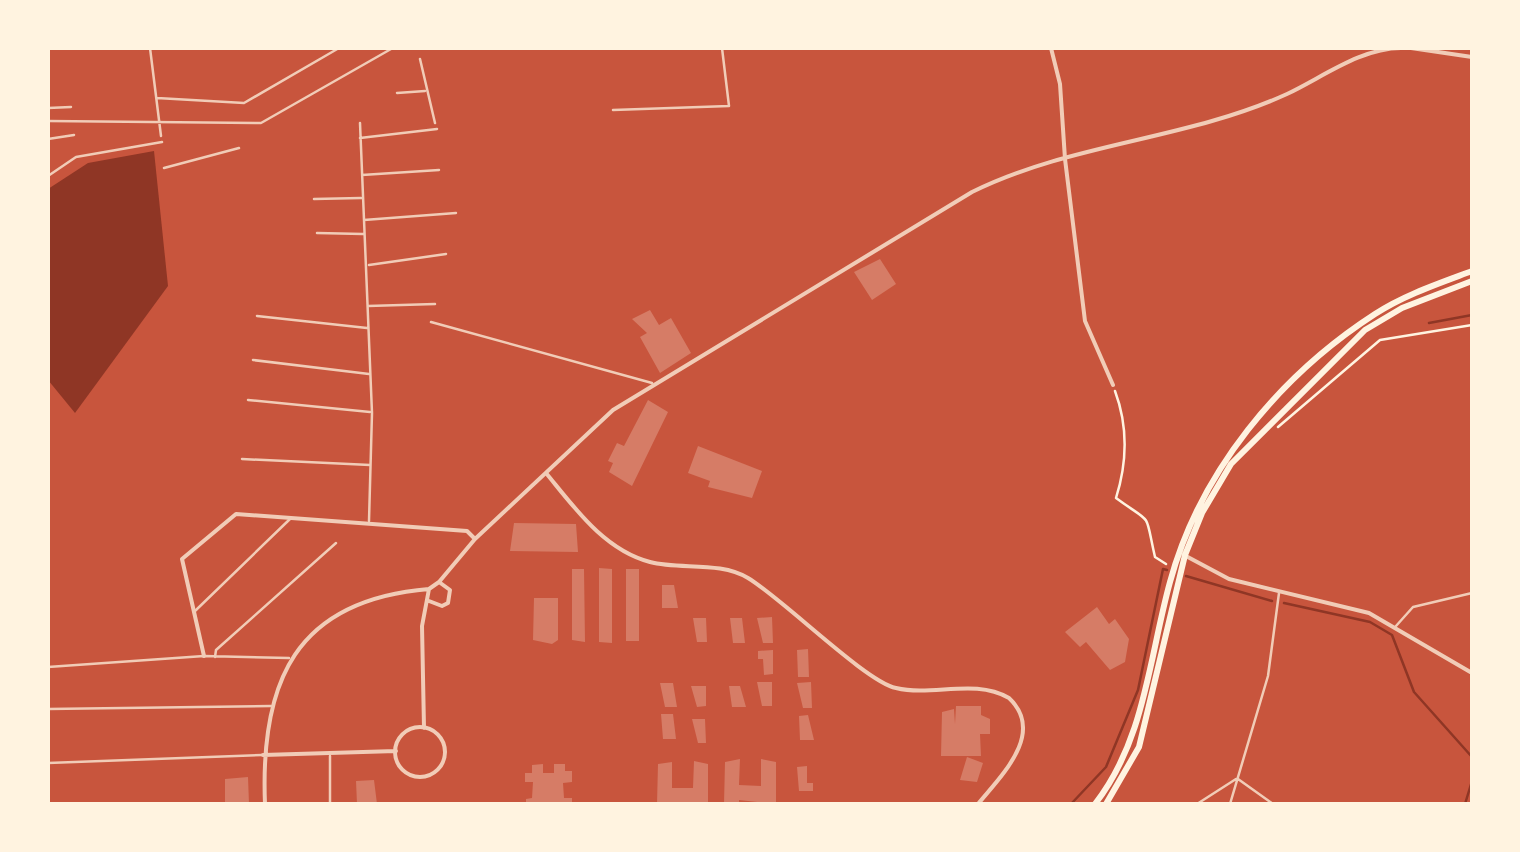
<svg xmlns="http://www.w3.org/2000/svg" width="1520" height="852" font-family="'Source Sans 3',sans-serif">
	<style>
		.water { fill: #8f3625 }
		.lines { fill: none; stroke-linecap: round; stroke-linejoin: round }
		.stream { stroke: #8f3625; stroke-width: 2.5 }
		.building { fill: #d67c66 }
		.path { stroke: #fff3e0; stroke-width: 2.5 }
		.service { stroke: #f1ccb7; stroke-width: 2.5 }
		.minor { stroke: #f1ccb7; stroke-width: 4 }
		.primary { stroke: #fff3e0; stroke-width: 6 }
	</style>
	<rect width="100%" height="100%" fill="#c8553d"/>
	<!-- water -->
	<path class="water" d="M154 151 168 286 75 413 48 380V189L88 163Z"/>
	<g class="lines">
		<!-- stream -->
		<path class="stream" d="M1429 323 1472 315
			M1186 576 1272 601
			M1284 603 1370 622 1392 635 1414 692 1472 757
			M1071 804 1106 767 1138 690 1163 569 1167 570
			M1465 804 1472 781"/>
	</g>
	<!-- building -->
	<path class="building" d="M880 259 896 284 872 300 854 272Z
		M650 310 659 325 671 318 691 353 660 373 640 337 647 333 632 319Z
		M648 400 668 412 632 486 609 472 613 463 608 461 617 443 624 446Z
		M698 446 762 471 752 498 708 487 710 481 688 473Z
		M514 523 576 524 578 552 510 551Z
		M599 568 612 569V643L599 642Z
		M572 569H584L585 642 572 640Z
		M626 569H639V641H626Z
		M662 585H674L678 608H662Z
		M534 598H558V640L552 644 533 640Z
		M1097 607 1109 624 1115 619 1129 639 1125 662 1110 670 1086 642 1080 647 1065 632Z
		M772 617 773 643H763L757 618Z
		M693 618H706L707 642H697Z
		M730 618H742L745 643H733Z
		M808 649 809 677H798L797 650Z
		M773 650V674L764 675 763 659H758V651Z
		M757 682H772V706H762Z
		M811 682 812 708H803L797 683Z
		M660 683H673L677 707H665Z
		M691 686H706V706L697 707Z
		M729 686H740L746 707H732Z
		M956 706H981V715L990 719V734H980L981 756H941L942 712 954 709 955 724Z
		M661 714H673L676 739H663Z
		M808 715 814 740H800L799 716Z
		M692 719H705L706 743H698Z
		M967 757 983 763 977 782 960 780Z
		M740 759 739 785 761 786V759L776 762V804L739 800V804H724L725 762Z
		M694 761 708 764V804H657L658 764 672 762V788H693Z
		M543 764V773H554V764H565V771H572V782L563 783 564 798H572V804H526V799L532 798 533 782H525V773H532V765Z
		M807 766V783H813V791H799L797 767Z
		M248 777 249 804H225V779Z
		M374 780 377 804H357L356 781Z"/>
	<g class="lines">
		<!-- path -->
		<path class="path" d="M1115 391C1128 426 1127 463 1116 498 1154 526 1144 509 1155 557L1166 564
			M1278 427 1380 340 1472 325"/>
		<!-- service -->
		<path class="service" d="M150 48 161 136
			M420 59 435 123
			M397 93 425 91
			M157 98 244 103 339 48
			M48 108 71 107
			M613 110 729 106 722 48
			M48 121 261 123 391 49
			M360 123 372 413 369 521
			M360 138 437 129
			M48 139 74 135
			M164 168 239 148
			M362 175 439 170
			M48 176 76 157 162 142
			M314 199 361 198
			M364 220 456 213
			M317 233 363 234
			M369 265 446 254
			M368 306 435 304
			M257 316 367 328
			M431 322 652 383
			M253 360 369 374
			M248 400 370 412
			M242 459 370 465
			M195 611 290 519
			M1396 626 1413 607 1472 593
			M215 657 216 650 336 543
			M48 667 204 656 289 658
			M48 709 271 706
			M330 756V804
			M48 763 262 755
			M1238 779 1273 804
			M181 804H195
			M1197 804 1236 779
			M1230 804 1268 676 1279 593
			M1472 804V799"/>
		<!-- minor -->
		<path class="minor" d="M1051 48 1060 84 1065 159 1085 321 1113 385
			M1411 48 1472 57
			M546 473C574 507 604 550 650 562 680 570 720 561 748 578 783 599 866 682 896 688 933 697 974 678 1009 698 1046 733 1001 776 978 804
			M1184 555 1229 579 1369 613 1472 673
			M439 582 475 539 613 410 972 192C1071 143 1186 140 1287 94 1323 77 1361 48 1401 48
			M204 656 182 559 236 514 467 531 475 539
			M395 752a25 25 0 1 1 50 0a25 25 0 1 1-50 0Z
			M424 728 422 626 429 589 439 582 450 590 448 603 442 606 429 601
			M263 755 396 751
			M265 804C260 682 295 600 429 589"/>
		<!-- primary -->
		<path class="primary" d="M1095 804C1145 740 1149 658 1170 582 1200 472 1279 376 1375 314 1404 295 1440 283 1472 271
			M1106 804 1139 747 1185 555 1202 513 1231 464 1365 330 1402 308 1472 281"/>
	</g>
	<!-- border -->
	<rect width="1520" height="852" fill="none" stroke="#fff3e0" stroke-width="100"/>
</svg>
